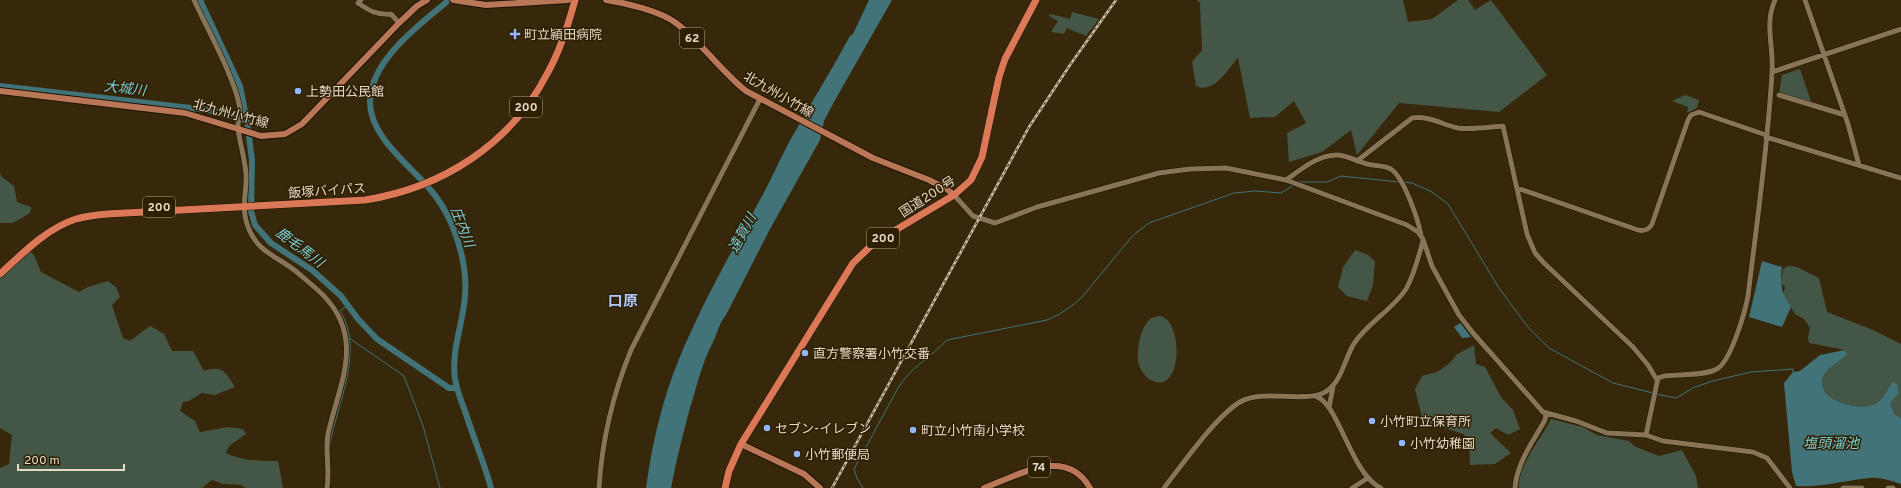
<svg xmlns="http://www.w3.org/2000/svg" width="1901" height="488" font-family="Overpass,'Noto Sans JP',sans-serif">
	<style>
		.green { fill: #445646 }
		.water { fill: #427378 }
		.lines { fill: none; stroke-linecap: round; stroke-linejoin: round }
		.stream { stroke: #427378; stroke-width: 1 }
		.river { stroke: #427378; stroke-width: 6 }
		.minor-casing { stroke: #1d1100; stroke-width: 6 }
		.major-casing { stroke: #1d1100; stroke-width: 8 }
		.highway-casing { stroke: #1d1100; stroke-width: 8 }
		.minor { stroke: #887557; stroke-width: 5 }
		.major { stroke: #ba7757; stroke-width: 6 }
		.highway { stroke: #db7857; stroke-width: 7 }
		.rail-casing { stroke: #cdc2af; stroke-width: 2.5 }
		.rail { stroke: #2e1e02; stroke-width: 1; stroke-dasharray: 3; stroke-linecap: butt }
		.poi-dot { fill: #93b7fd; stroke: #2e1e02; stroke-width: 1.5 }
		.labels { text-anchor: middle; stroke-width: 3; stroke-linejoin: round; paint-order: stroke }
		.shield { fill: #2e1e02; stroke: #ada28d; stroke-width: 1 }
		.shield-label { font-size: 12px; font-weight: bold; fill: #e4dac9 }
		.poi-label { font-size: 13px; fill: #e4dac9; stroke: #2e1e02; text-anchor: start }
		.street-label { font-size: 13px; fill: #e4dac9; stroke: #2e1e02 }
		.water-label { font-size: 14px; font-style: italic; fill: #7cd0da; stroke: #2e1e02 }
		.quarter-label { font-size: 15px; font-weight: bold; fill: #afcaff; stroke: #2e1e02 }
	</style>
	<rect width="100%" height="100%" fill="#38280b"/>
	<!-- green -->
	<path class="green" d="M1197 0H1403L1408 22 1432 19 1458 0H1468L1475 10 1491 0 1547 75 1499 112 1399 103 1357 155 1351 130 1322 152 1289 162 1287 133 1306 123 1294 101 1275 117 1250 118 1238 58C1227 70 1214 94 1196 86L1192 62 1202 50 1200 3Z
		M1072 12 1099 19 1086 36 1067 28 1064 34 1051 32 1058 21 1049 16 1050 14 1070 19Z
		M1800 69 1812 104 1779 94 1782 75Z
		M1685 95 1699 100 1697 108 1687 113 1688 107 1672 101Z
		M0 173 2 177 14 186 17 202 31 207 30 213 13 223H0Z
		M1355 250 1368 255 1375 261 1373 285 1367 301 1347 296 1338 287 1343 267Z
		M30 251 34 255 41 272 79 292 88 287 108 281 116 287 120 297 112 305 123 338 130 341 150 326 164 334 172 351H193L204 371C223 365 225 372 235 387L215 395 202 393 189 401 183 402 180 411 195 421 200 432 228 427 243 429 246 434 229 446 226 453C243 461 259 461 278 461L283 488H246L241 485 223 484 212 480 202 488H0V468L9 464 12 435 0 428V274Z
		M1788 266 1797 267 1819 278 1827 312 1873 330 1901 344V418L1894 414 1890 403 1892 382C1888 388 1884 398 1878 402 1862 414 1814 400 1823 377 1826 368 1841 362 1847 354L1845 350 1809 343 1808 338 1810 328 1804 319 1795 314 1783 295 1785 287 1781 283 1783 269Z
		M1160 316C1185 321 1182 400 1149 379 1144 375 1139 368 1138 361 1137 348 1140 327 1151 318 1153 317 1157 317 1160 316Z
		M1474 345 1476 364 1485 367 1501 397 1513 410 1520 429 1508 435 1496 428 1490 433 1511 453 1495 464 1470 465 1469 439 1463 434 1423 421 1415 389 1422 376 1437 372 1450 363 1456 355Z
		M1551 419 1583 427 1597 435 1629 441 1634 446 1659 456 1682 450 1696 476 1698 488H1519C1517 466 1542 438 1551 419Z"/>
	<!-- water -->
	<path class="water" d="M869 0H892L834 102 824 121 820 140 770 229 726 315C719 323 718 332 713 342 702 363 697 385 690 408 683 434 676 461 671 488H646C652 444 662 400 679 359 702 303 732 251 761 198 773 176 783 152 796 130 813 99 833 68 850 36L853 34Z
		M1762 261 1782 267C1780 285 1781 292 1791 307L1782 327 1749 317Z
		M1460 323 1461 324 1471 337 1462 338 1454 327Z
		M1845 350 1847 354C1841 362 1827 367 1823 377 1814 400 1862 414 1878 402 1884 398 1888 388 1892 382L1897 384 1898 394 1890 403 1894 414 1901 418V484C1891 481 1880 477 1870 478 1848 480 1818 488 1796 486L1792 472 1784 383 1793 372 1800 371 1820 355Z"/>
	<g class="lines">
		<!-- stream -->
		<path class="stream" d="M1298 182H1327L1341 176 1399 182
			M1404 182 1412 183 1432 192 1448 204 1499 288 1527 326 1549 348 1613 383 1653 393
			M349 338 404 376 423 426 440 488
			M1656 394 1676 398 1695 387 1713 381 1751 372 1793 369V372
			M330 444C337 403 365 351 340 311L348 305
			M863 488 857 478 854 469 898 388C910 368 931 357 947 340L1047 320C1061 314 1072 307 1083 296L1129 240 1137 232 1149 223 1234 193 1255 191 1281 193 1294 185"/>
		<!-- river -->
		<path class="river" d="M200 0 240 86 247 121 252 160 251 211 255 225 271 243 312 270 341 296 358 319 377 339 449 388H457
			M449 0C419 25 371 60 370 101 369 135 408 164 428 187 438 198 446 211 452 225 461 247 467 272 465 296 463 324 451 350 455 379 457 390 461 401 465 411 473 437 484 462 491 488
			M0 86 208 110 224 113 244 120"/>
		<!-- minor casing -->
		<g class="minor-casing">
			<path id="minor" d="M194 0C206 27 238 83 240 111 240 117 237 123 238 129 240 144 245 159 246 174 247 191 241 207 247 224 257 254 277 255 298 273 306 280 315 287 323 295 366 339 339 384 328 434 325 452 330 470 327 488
				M361 0 358 3C370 11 376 15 391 14L399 23
				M1805 0 1848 124 1859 165
				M1772 72 1901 29
				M1779 95 1845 115
				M1766 137 1901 178
				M1357 161 1412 118C1428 115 1443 125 1458 128 1473 130 1489 127 1503 126L1527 234 1535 253 1544 263 1633 347 1648 365 1657 380
				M1286 180C1300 170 1319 154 1338 155 1348 156 1357 161 1367 164 1375 166 1384 165 1391 169 1404 178 1418 219 1421 235
				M1517 188 1638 230C1643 231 1649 230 1652 224L1688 120 1691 115 1699 112 1766 135
				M954 195 973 216 995 223 1037 207 1159 173 1190 169 1226 168 1286 180 1407 225 1418 232 1423 239 1432 266 1459 315 1473 333 1543 412 1576 421 1607 433 1646 435 1663 441 1753 452 1767 458 1790 488
				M1315 396C1339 402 1350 473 1381 488
				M1329 408 1333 387
				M1646 435 1658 378 1664 376C1679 374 1705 376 1717 369 1731 361 1745 312 1748 296 1757 221 1768 146 1772 72 1774 46 1764 25 1775 0
				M599 488C602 440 613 394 631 350L760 99
				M1164 488C1182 465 1216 416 1240 402 1262 389 1298 402 1321 394 1342 386 1344 358 1355 342 1369 322 1393 309 1406 289 1414 275 1419 256 1423 240
				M1352 488 1368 478
				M1515 488C1517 462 1533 442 1545 420L1546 413
				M1843 488H1862
				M1888 488H1893"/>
		</g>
		<!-- major casing -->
		<g class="major-casing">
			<path id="major" d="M453 0 486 5 568 0
				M606 0C626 3 660 11 676 23 701 42 720 70 746 91L873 158 929 180 947 189 954 195
				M0 91 185 113 261 136 285 134 302 124 399 23 417 6 427 0
				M741 444 804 474 820 488
				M984 488C1017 476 1066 445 1090 488"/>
		</g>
		<!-- highway casing -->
		<g class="highway-casing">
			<path id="highway" d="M0 274C22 254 47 228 76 219 86 216 96 215 107 214L365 200C442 188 511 144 547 74 560 51 568 26 575 0
				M725 488 729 471 741 444 853 263 874 243 954 195 971 180 982 157 999 77 1005 59 1036 0"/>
		</g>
		<!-- minor -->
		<use href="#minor" class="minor"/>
		<!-- major -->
		<use href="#major" class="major"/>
		<!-- highway -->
		<use href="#highway" class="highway"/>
		<!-- rail casing -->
		<g class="rail-casing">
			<path id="rail" d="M832 488 1029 127 1070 65 1116 0"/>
		</g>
		<!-- rail -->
		<use href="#rail" class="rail"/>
	</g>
	<!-- markers -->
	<g class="poi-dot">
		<path d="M513 28h4v4h4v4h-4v4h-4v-4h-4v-4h4z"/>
		<circle cx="298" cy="91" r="4"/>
		<circle cx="805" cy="353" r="4"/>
		<circle cx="1372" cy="421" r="4"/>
		<circle cx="767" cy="428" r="4"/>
		<circle cx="913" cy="430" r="4"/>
		<circle cx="1402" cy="443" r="4"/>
		<circle cx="797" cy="454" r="4"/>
	</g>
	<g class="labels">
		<!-- shield labels -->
		<g class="shield">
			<rect x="680" y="28" width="24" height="20" rx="3"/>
			<rect x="510" y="97" width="32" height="20" rx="3"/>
			<rect x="143" y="197" width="32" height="20" rx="3"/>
			<rect x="867" y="228" width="32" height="20" rx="3"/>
			<rect x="1028" y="457" width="22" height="20" rx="3"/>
		</g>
		<g class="shield-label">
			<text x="692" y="42">62</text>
			<text x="526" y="111">200</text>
			<text x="159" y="211">200</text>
			<text x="883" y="242">200</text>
			<text x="1039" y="471">74</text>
		</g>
		<!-- poi labels -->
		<g class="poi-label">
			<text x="524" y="39">町立頴田病院</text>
			<text x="306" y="96">上勢田公民館</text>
			<text x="813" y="358">直方警察署小竹交番</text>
			<text x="1380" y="426">小竹町立保育所</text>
			<text x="775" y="433">セブン-イレブン</text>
			<text x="921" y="435">町立小竹南小学校</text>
			<text x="1410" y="448">小竹幼稚園</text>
			<text x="805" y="459">小竹郵便局</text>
		</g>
		<!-- street labels -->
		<g class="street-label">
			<text transform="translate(779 94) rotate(30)" y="5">北九州小竹線</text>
			<text transform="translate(231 113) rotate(15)" y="5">北九州小竹線</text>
			<text transform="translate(327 190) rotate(-4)" y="5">飯塚バイパス</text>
			<text transform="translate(927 196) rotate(-33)" y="5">国道200号</text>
		</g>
		<!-- water labels -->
		<g class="water-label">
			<text transform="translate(125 88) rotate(7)" y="5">大城川</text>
			<text transform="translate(463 227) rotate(69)" y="5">庄内川</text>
			<text transform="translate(742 233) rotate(-61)" y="5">遠賀川</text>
			<text transform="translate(300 247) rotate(37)" y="5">鹿毛馬川</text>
			<text x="1831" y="448">塩頭溜池</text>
		</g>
		<!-- quarter labels -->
		<g class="quarter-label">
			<text x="623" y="306">口原</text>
		</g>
	</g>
	<!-- scale -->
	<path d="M18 464v6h106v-6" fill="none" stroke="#e4dac9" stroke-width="2"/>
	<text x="24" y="464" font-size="12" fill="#e4dac9" stroke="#2e1e02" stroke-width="3" paint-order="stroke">200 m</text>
</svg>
